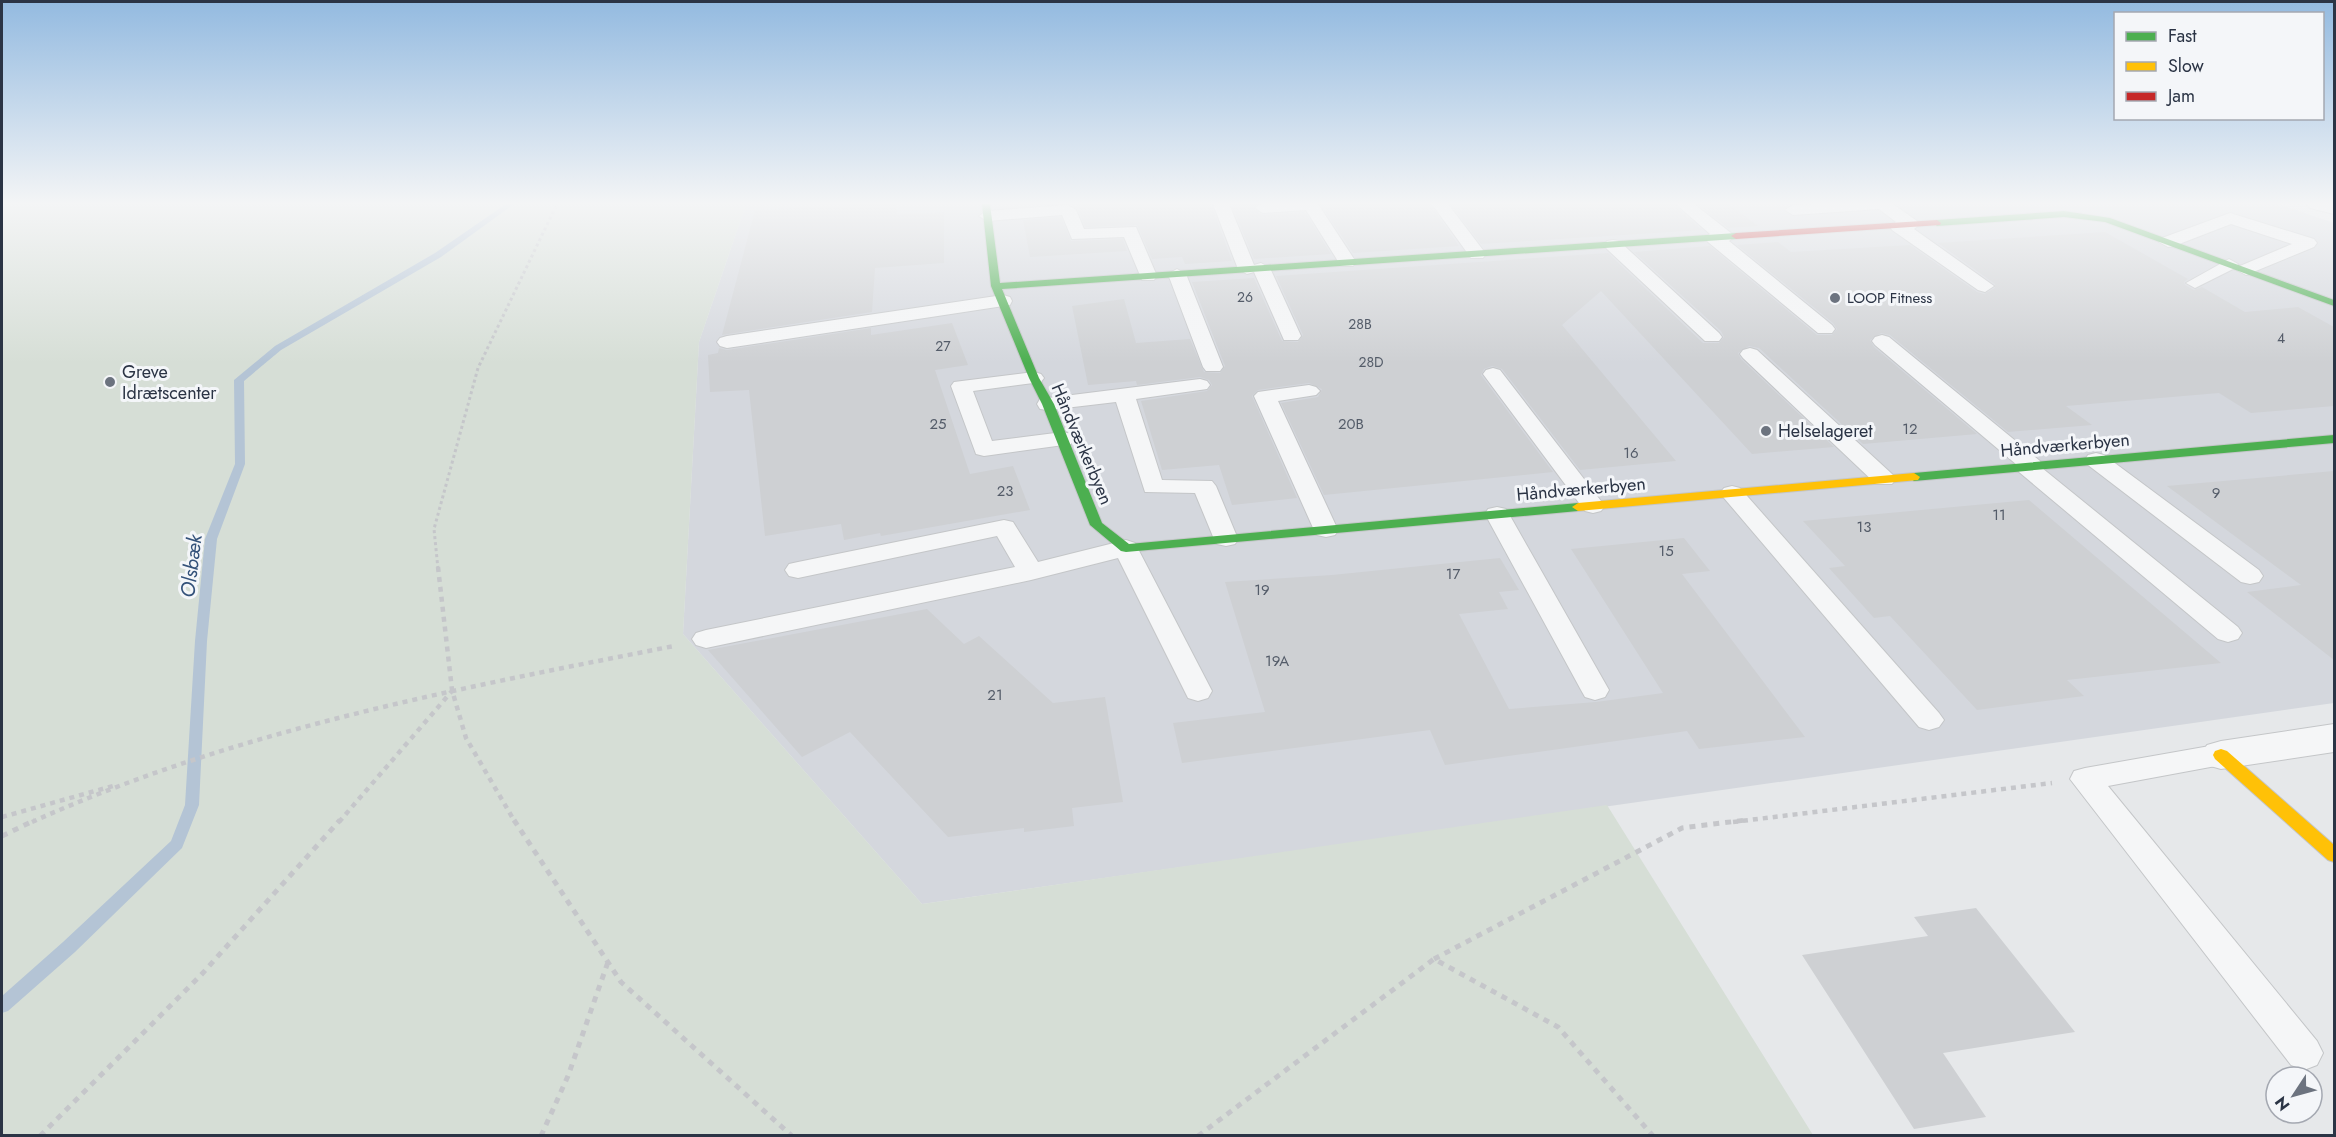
<svg xmlns="http://www.w3.org/2000/svg" width="2336" height="1137" font-family="Jost,sans-serif">
	<style>
		.built { fill: #d4d7dd }
		.green { fill: #d6ded6 }
		.lines { fill: none; stroke-linecap: round; stroke-linejoin: round }
		.stream { fill: #b4c4d5; fill-rule: evenodd }
		.building { fill: #ced0d3 }
		.lane-casing { stroke: #c4c6c8; stroke-width: 2 }
		.street-casing { stroke: #c4c6c8; stroke-width: 2 }
		.fast-casing { stroke: #c4c6c8; stroke-width: 2 }
		.slow-casing { stroke: #c4c6c8; stroke-width: 2 }
		.jam-casing { stroke: #c4c6c8; stroke-width: 2 }
		.path-far2 { stroke: #c5c6ca; stroke-width: 3; stroke-dasharray: 3 3; stroke-linecap: butt }
		.path-far1 { stroke: #c5c6ca; stroke-width: 4.5; stroke-dasharray: 5 5; stroke-linecap: butt }
		.path { stroke: #c5c6ca; stroke-width: 5; stroke-dasharray: 6 6; stroke-linecap: butt }
		.lane { fill: #f5f6f7; fill-rule: evenodd }
		.street { fill: #f5f6f7; fill-rule: evenodd }
		.fast { fill: #4caf50; fill-rule: evenodd }
		.slow { fill: #ffc107; fill-rule: evenodd }
		.jam { fill: #c62828; fill-rule: evenodd }
		.poi-dot { fill: #6c737f; stroke: #f4f6f9; stroke-width: 2 }
		.labels { text-anchor: middle; stroke-width: 6; stroke-linejoin: round; paint-order: stroke }
		.far-number-label { font-size: 14px; fill: #545c69 }
		.far-poi-label { font-size: 15px; fill: #2b3445; stroke: #f4f6f9; text-anchor: start }
		.number-label { font-size: 15px; fill: #545c69 }
		.poi-label { font-size: 18px; fill: #2b3445; stroke: #f4f6f9; text-anchor: start }
		.street-label { font-size: 18px; fill: #2b3445; stroke: #f4f6f9 }
		.water-label { font-size: 20px; font-style: italic; fill: #34527a; stroke: #f4f6f9 }
	</style>
	<rect width="100%" height="100%" fill="#e6e8ea"/>
	<!-- built -->
	<path class="built" d="M746 204H2278L2334 223V703L922 904 683 634 699 342Z"/>
	<!-- green -->
	<path class="green" d="M2 204H462L457 210 464 204H746L699 342 683 634 922 904 1607 805 1813 1135H2Z"/>
	<g class="lines">
		<!-- stream -->
		<path class="stream" d="M506 204H514L441 257 281 350 244 381 245 464 217 539 207 641 199 805 182 848 75 952 8 1011 2 1013V996L63 942 171 841 185 805 195 641 205 539 235 464 234 380 275 346 435 253Z"/>
	</g>
	<!-- building -->
	<path class="building" d="M870 204H897V215L944 212V263L875 268 872 312 722 335 755 210Z
		M1076 204H1211L1232 261 1185 264 1182 257 1152 259 1137 225 1085 227Z
		M1231 204H1258L1253 209 1263 215 1305 212 1331 254 1254 259Z
		M1320 204H1430L1459 246 1353 253Z
		M1450 204H1674L1702 230 1481 244Z
		M1697 204H1729L1758 226 1728 228Z
		M1061 217 1071 241 1123 239 1127 251 1030 257 1023 220Z
		M2105 232 2188 279 2184 282 2185 285 2194 290 2202 287 2245 312 2298 307 2334 327V406L2251 413 2219 393 2066 406 2092 425 2008 432 1890 335 1881 333 1870 340 1874 347 1977 434 1863 444 1759 348 1749 346 1738 353 1741 359 1834 447 1752 454 1601 291 1562 325 1676 461 1580 470 1502 369 1492 366 1484 369 1481 375 1553 472 1324 495 1281 403 1318 397 1322 389 1309 383 1258 390 1252 396 1297 498 1232 505 1219 465 1162 470 1141 401 1207 391 1212 385 1209 380 1200 377 1137 385 1136 381 1088 385 1072 306 1124 299 1136 343 1190 339 1204 372 1220 373 1225 366 1192 282 1254 278 1282 341 1298 342 1303 335 1276 276 1608 253 1703 343H1719L1724 337 1721 331 1634 252 1710 246 1817 335H1832L1837 329 1833 323 1737 245 1778 242 1791 252 1910 245 1977 292 1984 294 1995 288V284L1938 243Z
		M952 323 968 365 935 370 970 474 1013 466 1030 510 881 536 880 533 844 540 841 524 765 536 749 390 710 392 708 355 718 353 719 348 727 350 871 328V335Z
		M2334 471V660L2247 592 2301 585 2167 486Z
		M2029 500 2221 663 2067 680 2084 696 1977 710 1890 616 1874 618 1829 568 1845 566 1803 521Z
		M1684 538 1710 571 1682 574 1805 737 1699 749 1687 731 1445 765 1430 730 1182 763 1173 723 1265 712 1225 582 1332 575 1500 558 1519 590 1499 592 1508 609 1459 614 1509 709 1596 702 1663 693 1571 549Z
		M927 609 964 644 979 636 1053 703 1105 697 1123 802 1072 808 1074 826 1024 832V828L948 837 850 732 802 757 708 650Z
		M1976 908 2075 1032 1943 1053 1986 1117 1914 1129 1802 955 1928 936 1914 917Z"/>
	<g class="lines">
		<!-- lane casing -->
		<g class="lane-casing">
			<path id="lane" d="M1213 204H1229L1254 265 1261 263 1270 268 1301 336 1298 340H1284L1254 272 1247 274 1238 269Z
				M1261 204H1318L1356 262 1353 266H1341L1306 210 1263 213 1255 208Z
				M1432 204H1448L1486 254 1483 258H1471Z
				M1676 204H1694L1731 233 1734 237 1729 241 1832 325 1835 329 1832 333H1818L1708 242 1705 238 1710 234Z
				M1816 204H1893L1917 221 1919 225 1914 229 1994 286 1985 292 1978 290 1892 230 1890 226 1896 222 1879 209 1793 215 1785 210 1793 205Z
				M1068 205 1076 210 1084 229 1136 227 1157 276 1154 280H1142L1124 237 1072 239 1062 215 987 221 979 216 987 211Z
				M2230 213 2314 239 2317 243 2314 247 2246 275 2237 270 2240 266 2292 244 2231 224 2174 246 2168 247 2159 242 2162 238Z
				M1613 240 1619 241 1719 333 1722 337 1719 341H1705L1607 249 1604 245 1607 241Z
				M2229 259 2238 264 2235 268 2195 288 2186 283Z
				M1177 269 1186 274 1223 367 1220 371H1206L1203 367 1168 274Z
				M1003 295 1010 297 1012 301 1010 305 727 348 720 346 717 342 720 338 727 336Z
				M1882 335 1889 337 2040 461 2042 468 2238 627 2242 633 2238 639 2228 642 2218 639 2019 472 2017 465 1875 345 1872 341 1875 337Z
				M1750 348 1757 350 1892 474 1896 479 1892 484H1876L1743 358 1740 354 1743 350Z
				M1493 368 1500 370 1601 501 1605 506 1601 511 1593 513 1585 511 1483 374 1486 370Z
				M1034 372 1041 374 1044 378 1041 382 973 391 992 441 1063 432 1071 434 1074 439 1071 444 984 456 976 454 951 386 954 382Z
				M1200 379 1207 381 1210 385 1207 389 1136 399 1162 480 1212 481 1216 486 1238 539 1235 544 1226 546 1217 544 1214 539 1195 493 1145 492 1116 402 1048 410 1040 409 1037 404 1040 399Z
				M1309 385 1316 387 1320 391 1316 395 1278 401 1338 530 1335 535 1326 537 1317 535 1314 530 1254 396 1258 392Z
				M2096 453 2104 455 2259 570 2263 576 2259 582 2250 584 2241 582 2088 465 2085 460 2088 455Z
				M1732 486 1740 488 1939 713 1944 720 1939 727 1929 730 1919 727 1724 498 1720 493 1724 488Z
				M1497 507 1506 509 1509 514 1609 690 1605 697 1595 700 1585 697 1581 690 1485 514 1488 509Z
				M1004 520 1013 522 1038 562 1126 540 1135 543 1212 691 1208 698 1198 701 1188 698 1118 558 1031 580 706 648 696 645 692 639 696 633 706 630 1015 567 997 536 798 578 789 576 785 570 789 564 798 562Z
				M2221 744 2232 747 2236 755 2232 763 2108 786 2317 1041 2323 1053 2317 1065 2304 1070 2291 1065 2070 779 2074 771 2085 768Z"/>
		</g>
		<!-- street casing -->
		<g class="street-casing">
			<path id="street" d="M2306 204H2334V214L2310 208Z
				M2334 724V752L2221 769 2207 765 2201 755 2207 745 2221 741Z"/>
		</g>
		<!-- fast casing -->
		<g class="fast-casing">
			<path id="fast" d="M982 204H990L1000 283 1736 233 1741 236 1736 239 1002 289 1039 378 1054 404 1102 523 1129 544 1578 503 1584 507 1578 511 1126 552 1121 551 1090 525 1042 404 1029 378 991 286Z
				M2064 211 2110 218 2334 300V306L2105 222 2064 217 1937 226 1933 223 1937 220Z
				M2334 435V443L1914 481 1908 477 1914 473Z"/>
		</g>
		<!-- slow casing -->
		<g class="slow-casing">
			<path id="slow" d="M1914 473 1920 477 1918 480 1578 511 1572 507 1578 503Z
				M2221 749 2227 751 2334 845V862L2328 860 2215 759 2213 755 2215 751Z"/>
		</g>
		<!-- jam casing -->
		<g class="jam-casing">
			<path id="jam" d="M1937 220 1941 223 1940 225 1736 239 1731 236 1736 233Z"/>
		</g>
		<!-- path-far2 -->
		<path class="path-far2" d="M438 569 434 529 478 368 557 204"/>
		<!-- path-far1 -->
		<path class="path-far1" d="M438 567 452 690 466 738 515 822
			M2 817 113 786
			M32 822C236 730 456 689 674 646
			M339 822 452 691
			M1733 822 2052 783"/>
		<!-- path -->
		<path class="path" d="M514 820 621 982 792 1136
			M2 836 35 820
			M1434 959 1682 828 1746 820
			M40 1136 201 975 340 820
			M541 1136 568 1076 608 962
			M1198 1136 1434 959 1558 1027 1653 1136"/>
		<!-- lane -->
		<use href="#lane" class="lane"/>
		<!-- street -->
		<use href="#street" class="street"/>
		<!-- fast -->
		<use href="#fast" class="fast"/>
		<!-- slow -->
		<use href="#slow" class="slow"/>
		<!-- jam -->
		<use href="#jam" class="jam"/>
	</g>
	<!-- sky -->
	<linearGradient id="sky" x2="0" y2="1"><stop stop-color="#93bae0"/><stop offset="0.56" stop-color="#f4f5f6"/><stop offset="1" stop-color="#f4f5f6" stop-opacity="0"/></linearGradient>
	<rect width="2336" height="363" fill="url(#sky)"/>
	<!-- markers -->
	<g class="poi-dot">
		<circle cx="1835" cy="298" r="6"/>
		<circle cx="110" cy="382" r="6"/>
		<circle cx="1766" cy="431" r="6"/>
	</g>
	<g class="labels">
		<!-- far-number labels -->
		<g class="far-number-label">
			<text x="1245" y="302">26</text>
			<text x="1360" y="329">28B</text>
			<text x="2281" y="343">4</text>
			<text x="943" y="351">27</text>
			<text x="1371" y="367">28D</text>
		</g>
		<!-- far-poi labels -->
		<g class="far-poi-label">
			<text x="1847" y="303">LOOP Fitness</text>
		</g>
		<!-- number labels -->
		<g class="number-label">
			<text x="938" y="429">25</text>
			<text x="1351" y="429">20B</text>
			<text x="1910" y="434">12</text>
			<text x="1631" y="458">16</text>
			<text x="1005" y="496">23</text>
			<text x="2216" y="498">9</text>
			<text x="1999" y="520">11</text>
			<text x="1864" y="532">13</text>
			<text x="1666" y="556">15</text>
			<text x="1453" y="579">17</text>
			<text x="1262" y="595">19</text>
			<text x="1277" y="666">19A</text>
			<text x="995" y="700">21</text>
		</g>
		<!-- poi labels -->
		<g class="poi-label">
			<text x="122" y="378">Greve<tspan x="122" dy="21">Idrætscenter</tspan></text>
			<text x="1778" y="437">Helselageret</text>
		</g>
		<!-- street labels -->
		<g class="street-label">
			<text transform="translate(1082 444) rotate(67)" y="6">Håndværkerbyen</text>
			<text transform="translate(2065 445) rotate(-5)" y="6">Håndværkerbyen</text>
			<text transform="translate(1581 489) rotate(-5)" y="6">Håndværkerbyen</text>
		</g>
		<!-- water labels -->
		<g class="water-label">
			<text transform="translate(191 566) rotate(-83)" y="7">Olsbæk</text>
		</g>
	</g>
	<!-- border -->
	<rect width="2336" height="1137" fill="none" stroke="#2b3445" stroke-width="6"/>
	<!-- legend -->
	<rect x="2114" y="12" width="210" height="108" fill="#f4f6f9" stroke="#a4a8b1" stroke-width="1.5"/>
	<rect x="2126" y="32" width="30" height="9" fill="#4caf50" stroke="#a4a8b1" stroke-width="1.5"/>
	<text x="2168" y="42" font-size="18" fill="#2b3445">Fast</text>
	<rect x="2126" y="62" width="30" height="9" fill="#ffc107" stroke="#a4a8b1" stroke-width="1.5"/>
	<text x="2168" y="72" font-size="18" fill="#2b3445">Slow</text>
	<rect x="2126" y="92" width="30" height="9" fill="#c62828" stroke="#a4a8b1" stroke-width="1.5"/>
	<text x="2168" y="102" font-size="18" fill="#2b3445">Jam</text>
	<!-- north arrow -->
	<g transform="translate(2294 1095) rotate(234)"><circle r="28" fill="#f4f6f9" stroke="#a4a8b1" stroke-width="1.5"/>
	<path d="M0-4.5L10 22L0 15L-10 22Z" fill="#6c737f"/>
	<text y="-9" font-size="16" font-weight="bold" text-anchor="middle" fill="#2b3445">N</text>
	</g>
</svg>
